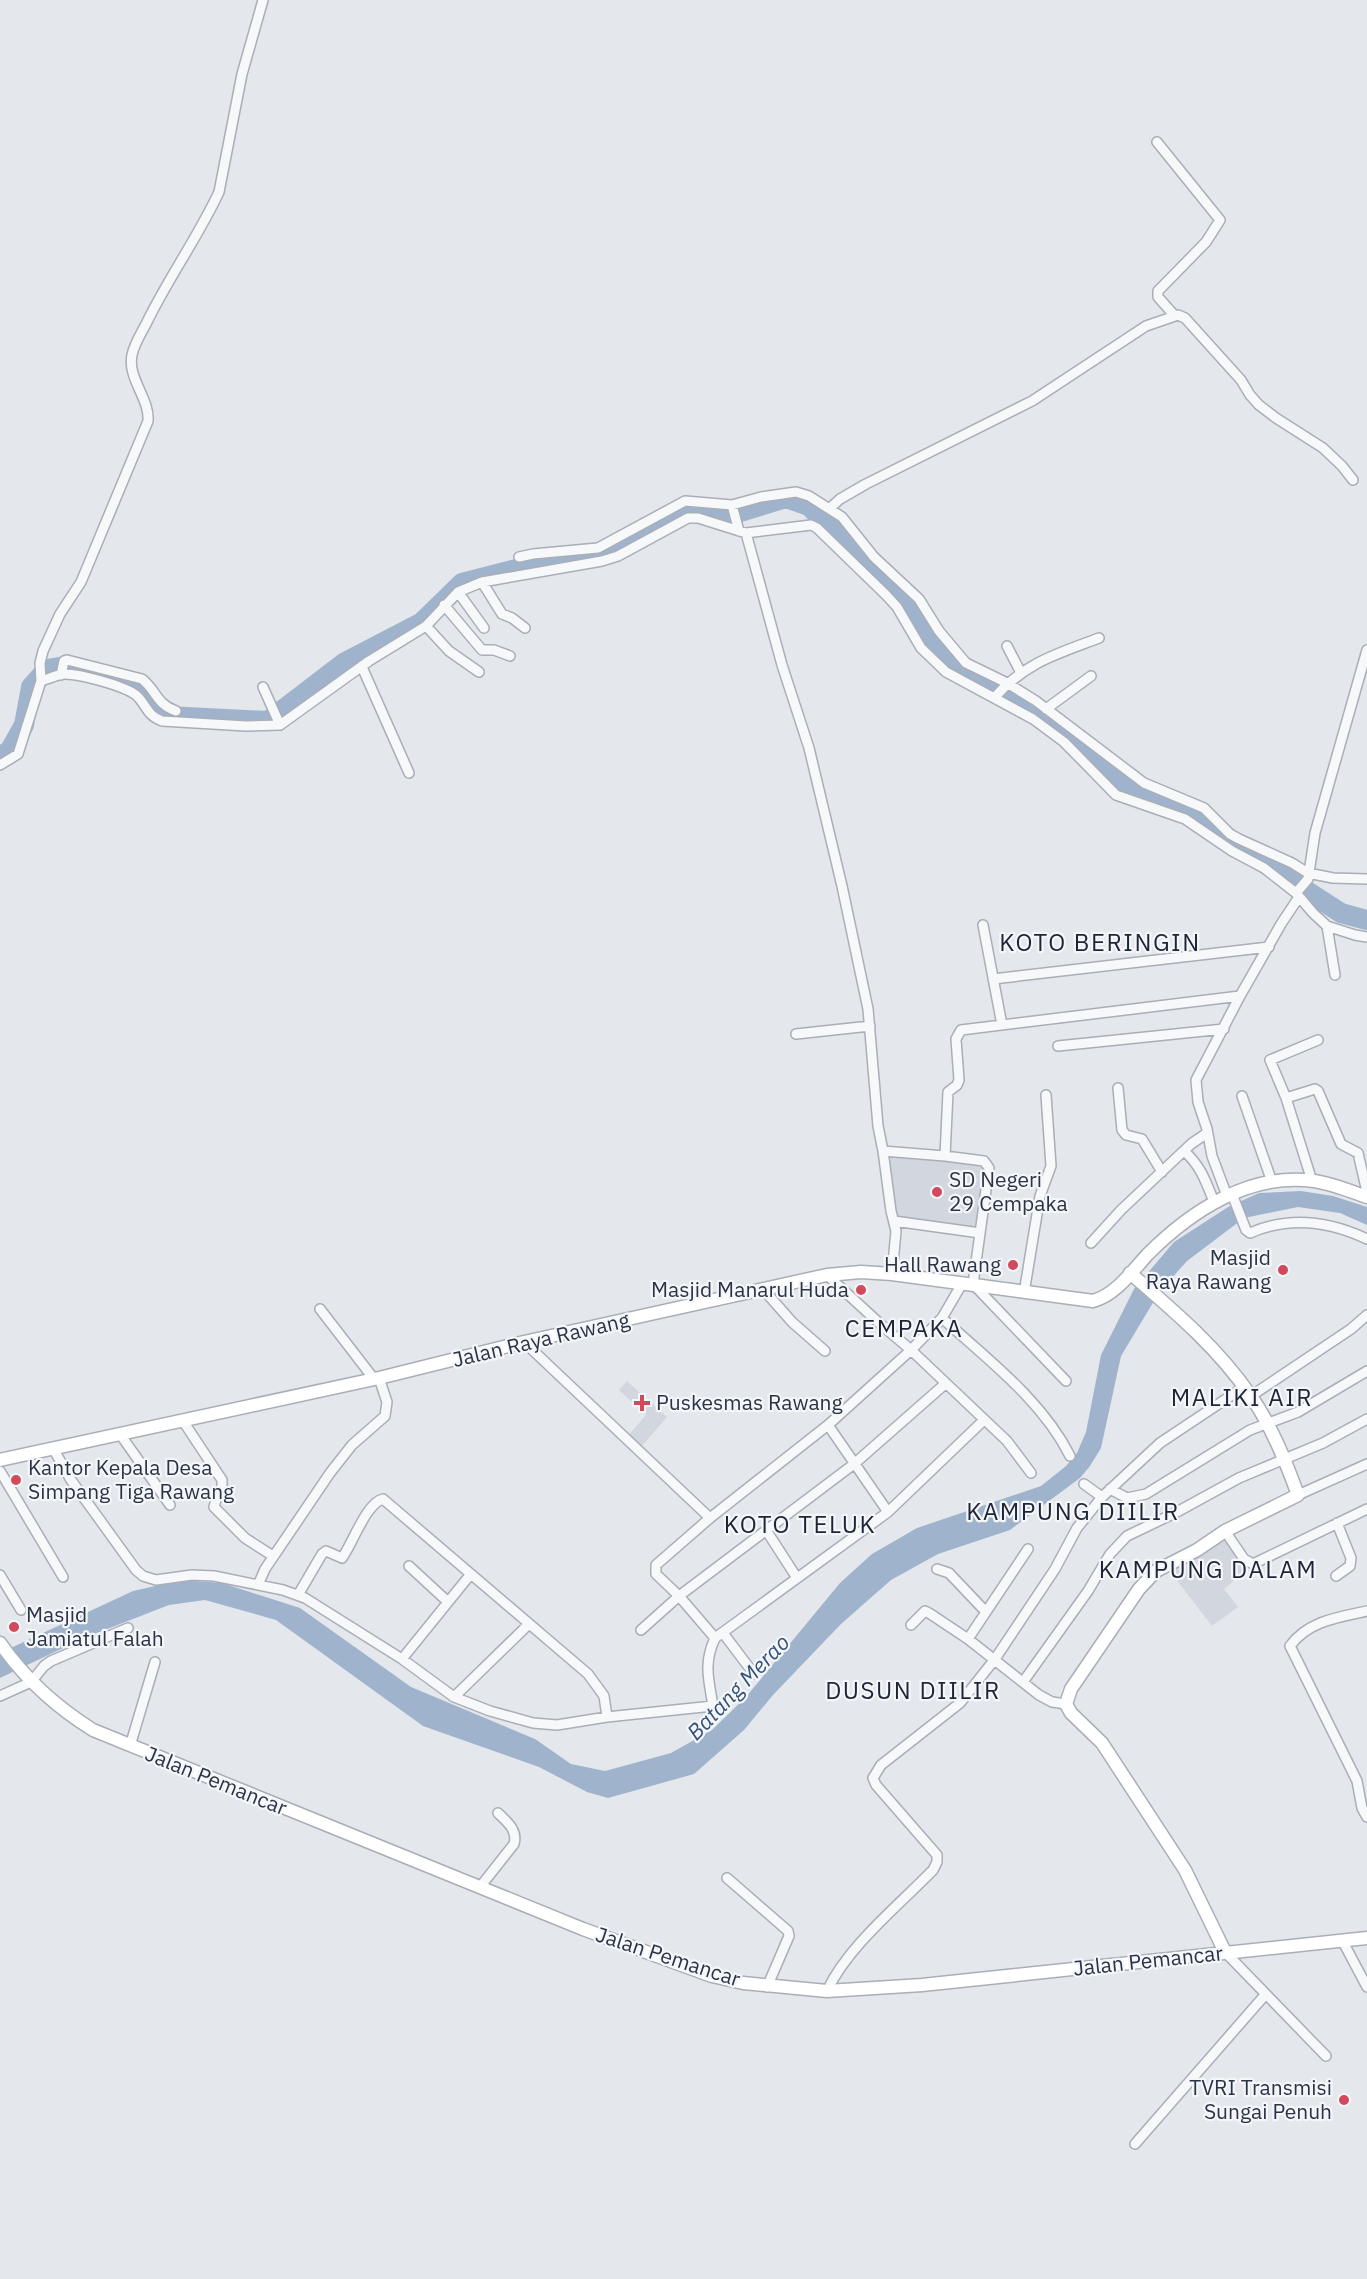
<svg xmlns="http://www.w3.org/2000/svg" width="1367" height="2279" font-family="'IBM Plex Sans',sans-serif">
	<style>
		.built { fill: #d2d6de }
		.water { fill: #9fb4cc }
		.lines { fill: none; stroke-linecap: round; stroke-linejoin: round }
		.river { stroke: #9fb4cc; stroke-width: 20 }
		.street-casing { stroke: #a9aeb7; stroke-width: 12 }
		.secondary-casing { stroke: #a9aeb7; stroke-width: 15 }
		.street { stroke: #f7f8fa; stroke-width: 9 }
		.secondary { stroke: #fff; stroke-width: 12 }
		.poi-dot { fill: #d1495b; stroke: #f4f6f9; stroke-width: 2 }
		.labels { text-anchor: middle; stroke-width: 4.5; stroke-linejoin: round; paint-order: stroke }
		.poi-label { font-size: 21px; fill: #2b3445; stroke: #f4f6f9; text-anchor: start }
		.street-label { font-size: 21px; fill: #2b3445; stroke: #f4f6f9 }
		.water-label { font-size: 22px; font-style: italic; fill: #34527a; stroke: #f4f6f9 }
		.quarter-label { font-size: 24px; letter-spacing: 1.5px; fill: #1d2536; stroke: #f4f6f9 }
	</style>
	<rect width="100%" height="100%" fill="#e4e7ec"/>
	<!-- built -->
	<path class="built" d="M887 1155 985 1165 978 1230 895 1219Z
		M627 1381 667 1417 641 1447 628 1436 646 1415 619 1390Z
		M1223 1537 1248 1569 1224 1589 1238 1607 1212 1626 1169 1570Z"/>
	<!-- water -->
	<path class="water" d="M1301 1191 1333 1196 1367 1207V1225L1340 1213 1298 1207 1244 1218 1187 1261 1160 1291 1121 1356 1101 1448 1090 1466 1080 1478 1010 1530 938 1554 891 1580 841 1624 773 1695 744 1730 694 1774 608 1798 587 1792 539 1767 423 1726 276 1620 205 1600 169 1605 84 1638 0 1678V1653L133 1591 182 1580 222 1583 300 1608 411 1687 535 1739 571 1764 605 1771 671 1753 712 1730 746 1697 840 1583 872 1554 917 1528 1041 1486 1066 1466 1077 1453 1086 1432 1101 1355 1134 1289 1174 1242 1228 1207 1259 1193Z"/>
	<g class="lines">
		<!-- river -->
		<path class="river" d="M0 757 10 750 24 725 31 687 47 669 65 666 131 683 167 716 268 721 345 662 422 622 462 583 558 558 597 557 687 511 724 517 786 498 809 506 906 600 937 652 1065 731 1113 779 1195 811 1245 851 1341 913 1367 920"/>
		<!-- street casing -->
		<g class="street-casing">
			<path id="street" d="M1157 142 1220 220 1206 242 1158 291V297L1174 315
				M732 505 739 531
				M830 508 840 499 866 484 1032 401 1146 326 1178 315 1185 318 1241 380 1250 395 1259 405 1276 418 1323 448 1342 466 1353 480
				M746 533 782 665 809 748 842 886 868 1009 878 1126 883 1151 891 1211 896 1231 892 1274
				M519 557 533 554 598 548 685 501 732 505 761 497 796 492 809 496 842 517 874 557 919 599 939 631 966 663 1007 683 1036 701 1144 783 1204 808 1230 834 1239 839 1292 863 1308 873 1333 878 1367 879
				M482 582 502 614 512 618 525 628
				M458 592 484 628
				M444 605 482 650H494L510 656
				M426 626 449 651 479 672
				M1007 646 1021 673
				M362 667 409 773
				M61 675 64 661 67 660 142 679C157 691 156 704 176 711
				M41 681 40 663 43 651 60 614 81 582 148 421C150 399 127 378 132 355 134 344 142 332 147 322 169 277 198 237 219 192L242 74 263 0
				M263 687 280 725
				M995 697C1026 662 1057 654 1099 638
				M1046 709 1091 676
				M0 765 18 754 41 681C48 679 56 675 63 674 78 673 124 686 136 695 147 705 146 715 162 721L246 726 280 725 369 661 426 626 458 592 482 582 602 561 618 556 688 518H698L746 533 811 525 817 528 886 595 897 607 921 648 946 672 1033 719 1064 742 1116 795 1185 819 1232 851 1264 868 1296 893 1313 913 1327 926 1355 935 1367 937
				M1296 893 1308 879 1315 833 1367 650
				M983 925 1002 1025
				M1327 926 1335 975
				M993 979 1269 947
				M796 1034 870 1026
				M1058 1046 1224 1029
				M1118 1088 1122 1130 1126 1135 1142 1139 1162 1172
				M1242 1096 1272 1182
				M1286 1098 1315 1089 1318 1091 1341 1144 1358 1153 1367 1192
				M883 1151 945 1156 984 1161 989 1168 973 1284 1066 1381
				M1184 1151C1201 1166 1206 1182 1214 1202
				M945 1156 948 1092 957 1085 959 1080 956 1039 961 1030 1240 996
				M1312 1181 1286 1098 1270 1060 1318 1040
				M1232 1194 1246 1230 1250 1233C1289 1216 1329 1221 1367 1239
				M1227 1196 1212 1156 1207 1129 1198 1102 1196 1080 1240 996 1281 924 1299 897
				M894 1221 980 1233
				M1091 1243 1121 1210 1191 1144 1207 1133
				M827 1275 878 1322 911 1350 1007 1441 1031 1473
				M763 1289 792 1322 825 1351
				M1024 1293 1040 1196 1051 1166 1046 1095
				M320 1309 374 1379
				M942 1318C987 1359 1042 1400 1070 1456
				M524 1342 710 1518
				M1251 1396 1351 1329 1367 1315
				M183 1421 222 1480V1492L217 1496 214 1507 245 1538 273 1556
				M828 1425 888 1512
				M120 1434 170 1505
				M54 1450 71 1480 136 1570 143 1576 156 1580 192 1575 214 1576 283 1590 305 1598 402 1659 454 1697 490 1711 533 1723 557 1725 607 1717 713 1706C709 1680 703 1664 715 1638L888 1512 984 1420
				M0 1471 63 1577
				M1084 1484 1102 1497
				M1110 1489 1127 1498 1146 1494 1250 1430 1298 1412 1367 1371
				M1298 1495 1367 1464
				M766 1530 797 1578
				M1225 1531 1244 1559 1253 1564 1367 1509
				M409 1566 448 1602
				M937 1569 949 1573 986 1612
				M0 1575 21 1610
				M1336 1576 1350 1566 1351 1558 1337 1523
				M258 1585 265 1569 330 1473 352 1445 385 1416 387 1402 379 1378
				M298 1595 322 1554 326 1551 342 1558C352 1545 366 1503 383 1499L588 1674 604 1696 607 1717
				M1367 1611C1339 1617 1308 1621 1290 1646L1357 1781 1362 1808 1367 1817
				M911 1625 925 1611 929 1613 968 1639 1039 1695 1052 1702 1066 1704
				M641 1630 679 1596 854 1464 945 1384
				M723 1633 754 1674
				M715 1638 679 1596 656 1574V1565L710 1518 828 1425 911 1350 942 1318 963 1282
				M968 1639 1028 1549
				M402 1659 470 1575
				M1023 1682 1088 1591 1110 1554 1127 1536 1175 1513 1239 1478 1323 1443 1367 1419
				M0 1696 31 1682 44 1666 51 1661 128 1628
				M454 1697 529 1624
				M130 1746 155 1662
				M727 1878 788 1931 789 1936 767 1987
				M480 1887 514 1844C518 1830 507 1822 498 1813
				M1342 1940 1367 1987
				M1225 1952 1326 2056
				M827 1991C848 1946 898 1906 933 1870L937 1862V1855L876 1785 873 1778 881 1765 960 1703 995 1659 1055 1569 1077 1528 1102 1497 1160 1443 1244 1387
				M1135 2144 1265 1995"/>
		</g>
		<!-- secondary casing -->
		<g class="secondary-casing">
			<path id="secondary" d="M1130 1273C1173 1310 1218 1348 1250 1395 1271 1424 1286 1462 1298 1495L1225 1531 1197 1550 1156 1571 1139 1589 1071 1689 1066 1704 1071 1713 1102 1743 1185 1870 1225 1952
				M0 1460 379 1378 524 1342 827 1275 861 1272 892 1274 1093 1301C1116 1295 1133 1270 1148 1254 1191 1211 1250 1172 1314 1181 1333 1184 1350 1191 1367 1197
				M0 1643C25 1679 56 1707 93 1730L583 1929 712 1976 743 1983 827 1991 922 1985 1367 1938"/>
		</g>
		<!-- street -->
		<use href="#street" class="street"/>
		<!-- secondary -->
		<use href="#secondary" class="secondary"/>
	</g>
	<!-- markers -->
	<g class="poi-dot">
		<circle cx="937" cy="1192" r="6"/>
		<circle cx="1013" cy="1265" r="6"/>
		<circle cx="1283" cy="1270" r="6"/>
		<circle cx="861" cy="1290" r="6"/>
		<path d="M639 1394h6v6h6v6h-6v6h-6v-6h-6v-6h6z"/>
		<circle cx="16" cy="1480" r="6"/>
		<circle cx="14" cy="1627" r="6"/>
		<circle cx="1344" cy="2100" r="6"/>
	</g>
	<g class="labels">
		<!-- poi labels -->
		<g class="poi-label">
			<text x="949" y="1187">SD Negeri<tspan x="949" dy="24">29 Cempaka</tspan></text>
			<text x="1271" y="1265" text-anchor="end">Masjid<tspan x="1271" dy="24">Raya Rawang</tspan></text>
			<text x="1001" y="1272" text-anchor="end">Hall Rawang</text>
			<text x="849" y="1297" text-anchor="end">Masjid Manarul Huda</text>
			<text x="656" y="1410">Puskesmas Rawang</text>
			<text x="28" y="1475">Kantor Kepala Desa<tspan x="28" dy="24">Simpang Tiga Rawang</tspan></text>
			<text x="26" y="1622">Masjid<tspan x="26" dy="24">Jamiatul Falah</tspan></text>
			<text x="1332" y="2095" text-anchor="end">TVRI Transmisi<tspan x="1332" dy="24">Sungai Penuh</tspan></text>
		</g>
		<!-- street labels -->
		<g class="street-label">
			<text transform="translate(541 1340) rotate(-13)" y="7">Jalan Raya Rawang</text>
			<text transform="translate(216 1781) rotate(22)" y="7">Jalan Pemancar</text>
			<text transform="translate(668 1957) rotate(18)" y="7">Jalan Pemancar</text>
			<text transform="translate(1148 1961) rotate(-6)" y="7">Jalan Pemancar</text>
		</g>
		<!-- water labels -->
		<g class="water-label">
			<text transform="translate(738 1687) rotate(-46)" y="8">Batang Merao</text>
		</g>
		<!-- quarter labels -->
		<g class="quarter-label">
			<text x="1100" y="951">KOTO BERINGIN</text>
			<text x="904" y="1337">CEMPAKA</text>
			<text x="1242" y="1406">MALIKI AIR</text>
			<text x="1073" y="1520">KAMPUNG DIILIR</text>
			<text x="800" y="1533">KOTO TELUK</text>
			<text x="1208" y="1578">KAMPUNG DALAM</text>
			<text x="913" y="1699">DUSUN DIILIR</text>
		</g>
	</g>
</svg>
